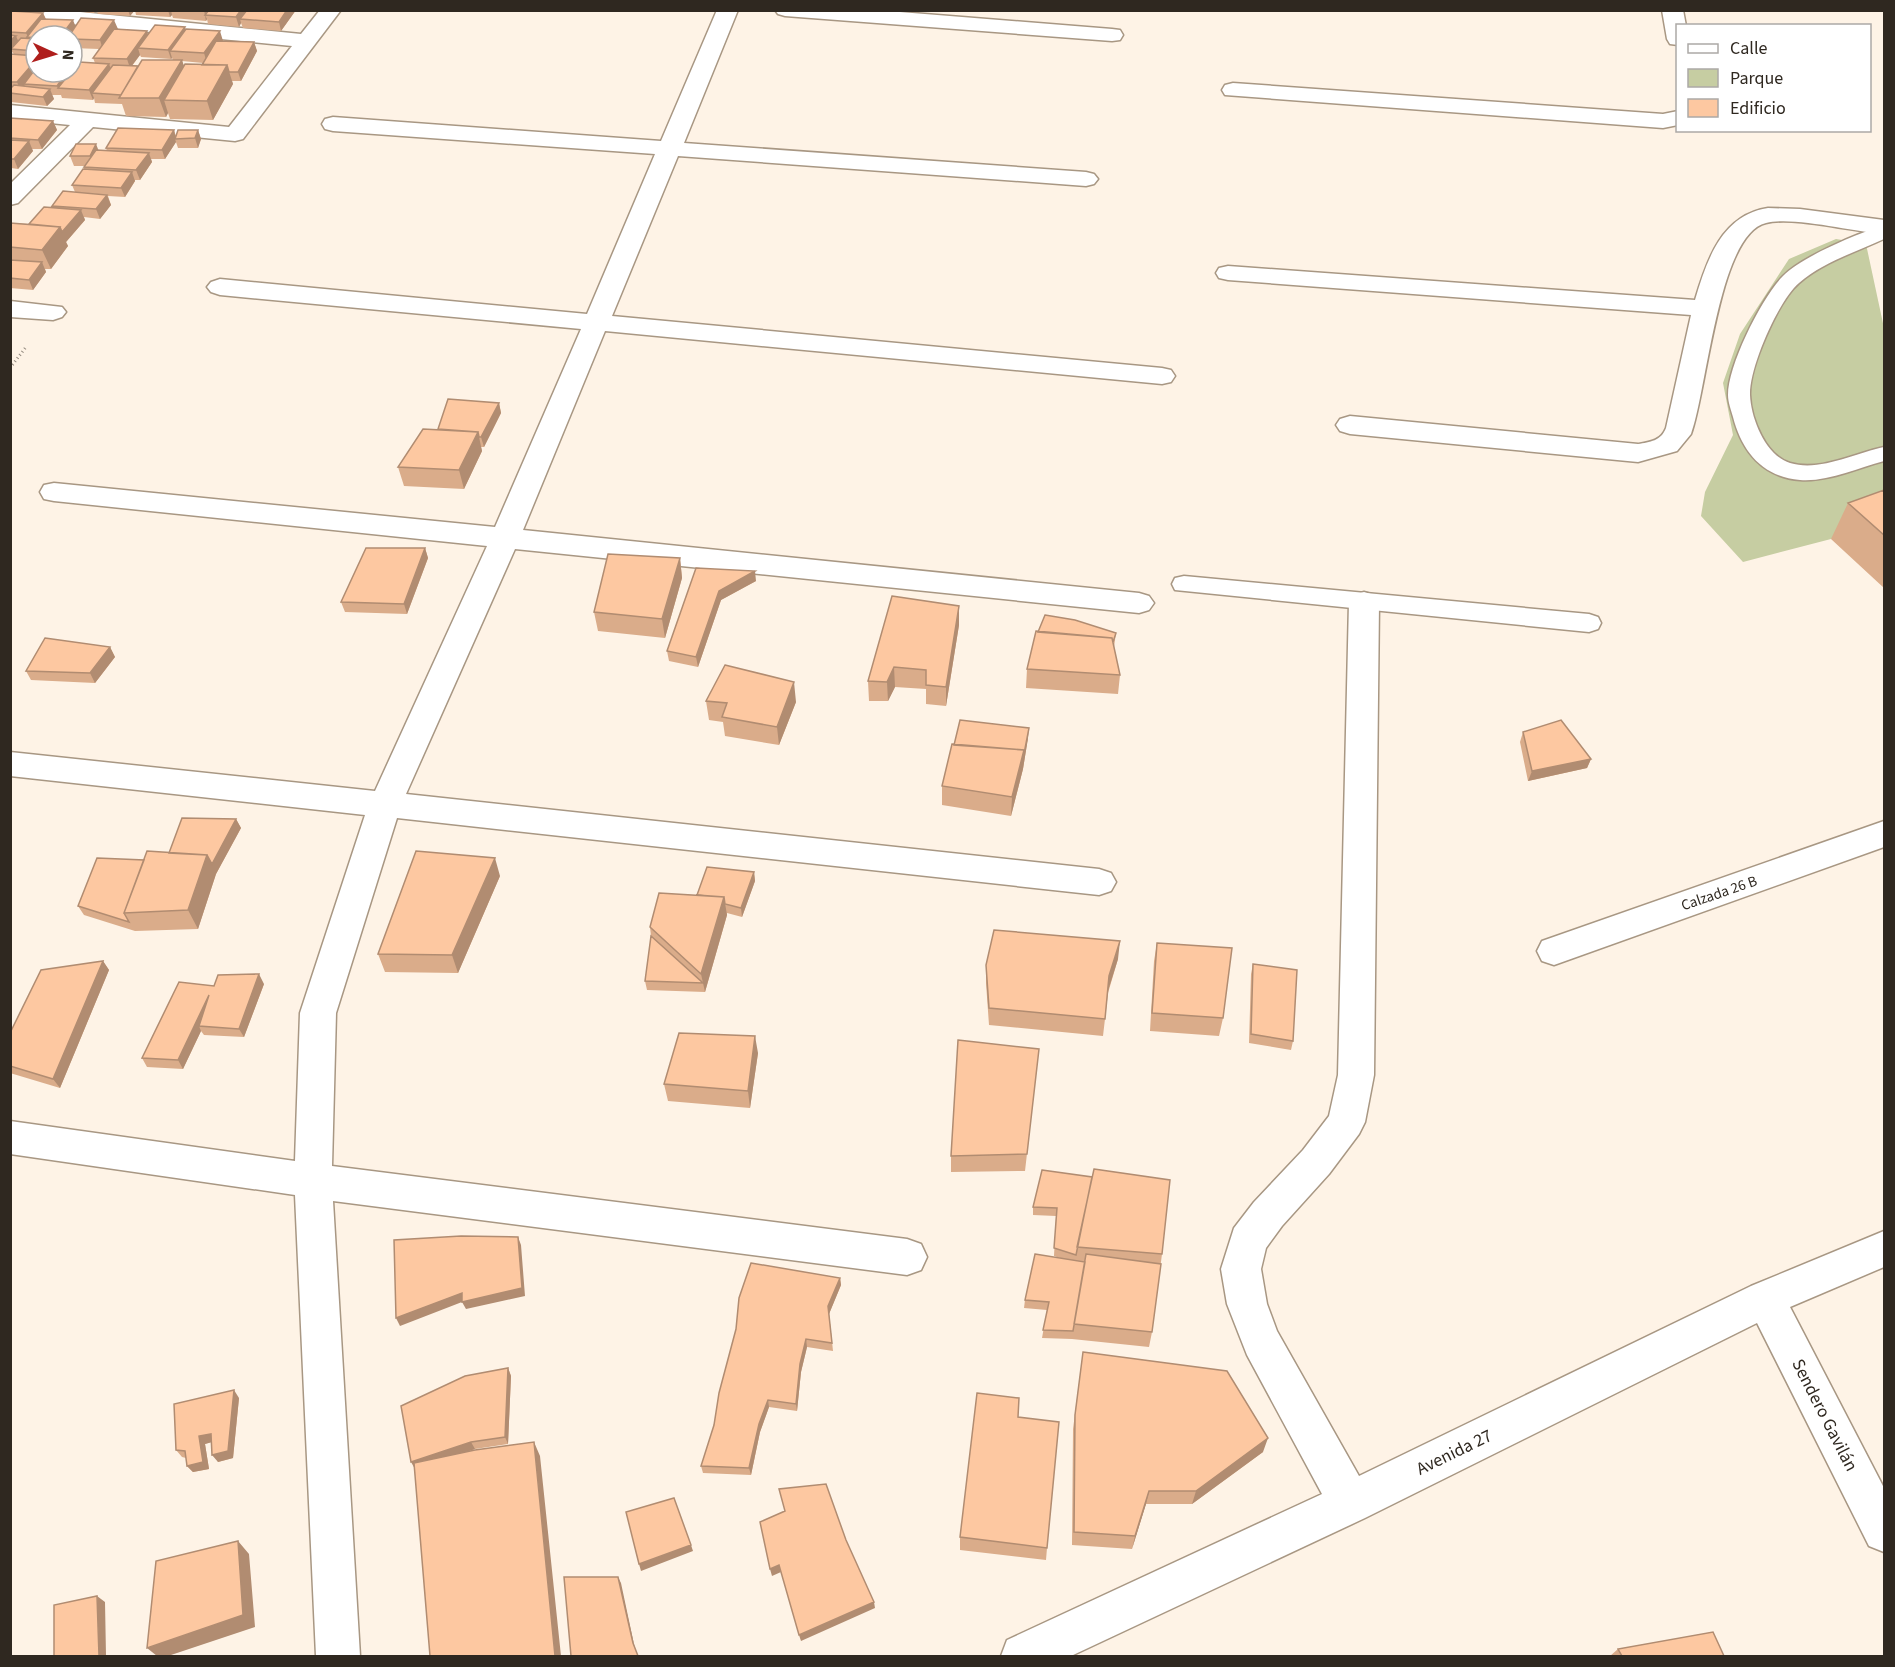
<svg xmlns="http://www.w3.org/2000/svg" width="1895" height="1667" font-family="'Source Sans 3',sans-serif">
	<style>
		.green { fill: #c6cda2 }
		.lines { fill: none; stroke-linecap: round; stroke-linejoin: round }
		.lane-casing { stroke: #a89783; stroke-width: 3 }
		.street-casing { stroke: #a89783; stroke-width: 3 }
		.path { stroke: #91887e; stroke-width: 3; stroke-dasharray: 1 3; stroke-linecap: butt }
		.lane { fill: #fff; fill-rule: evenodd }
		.street { fill: #fff; fill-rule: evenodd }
		.wall { fill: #daac8a; fill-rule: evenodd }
		.shaded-wall { fill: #b18c71 }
		.building { fill: #fdc8a1; stroke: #b18c71; stroke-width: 1.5 }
		.labels { text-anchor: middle; stroke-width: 6; stroke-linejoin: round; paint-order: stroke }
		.street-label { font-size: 15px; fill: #2f2820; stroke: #fff }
		.near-street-label { font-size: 18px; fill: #2f2820; stroke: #fff }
	</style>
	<rect width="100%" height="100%" fill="#fef3e6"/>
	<!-- green -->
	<path class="green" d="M1836 239 1866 244 1884 328V519L1831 539 1743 562 1701 516 1705 492 1733 435 1723 383 1740 334 1789 259Z"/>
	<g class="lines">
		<!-- lane casing -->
		<g class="lane-casing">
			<path id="lane" d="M1884 226V239C1856 252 1823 262 1799 283 1778 301 1749 368 1750 395 1751 419 1766 456 1790 463 1820 472 1855 453 1884 447V461C1857 468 1829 482 1800 480 1763 477 1742 452 1733 417 1731 410 1728 402 1728 395 1728 365 1762 297 1783 276 1802 257 1857 233 1884 226Z
				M1184 576 1589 614 1598 617 1601 623 1598 629 1589 632 1175 590 1172 584 1175 578Z"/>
		</g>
		<!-- street casing -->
		<g class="street-casing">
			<path id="street" d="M10 10H60L301 34 320 10H341L243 139 235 141 93 127 18 203 10 205V184L70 125 10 119V105L229 127 292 46 10 18Z
				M717 10H738L684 143 1086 172 1094 174 1098 179 1094 184 1086 186 678 156 612 316 1162 368 1171 370 1175 376 1171 382 1162 384 605 331 523 530 1139 593 1149 596 1154 603 1149 610 1139 613 515 549 406 794 1099 869 1111 873 1116 882 1111 891 1099 895 397 818 336 1013 332 1166 907 1239 921 1244 927 1257 921 1270 907 1275 333 1201 360 1656H316L295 1195 10 1154V1121L295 1161 300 1013 365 815 10 776V752L375 791 487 546 54 501 44 499 40 492 44 485 54 483 495 527 581 329 220 295 211 292 207 287 211 282 220 279 587 314 655 154 333 131 325 129 322 124 325 119 333 117 661 141Z
				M775 10H875L1112 29 1120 30 1123 35 1120 40 1112 41 785 16 778 14Z
				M1662 10H1683L1686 26H1678V45L1670 44 1667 39Z
				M1233 83 1663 114 1678 111V125L1663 128 1225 95 1222 90 1225 85Z
				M1768 208 1800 209 1884 220V234C1854 232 1793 216 1766 223 1718 234 1707 392 1691 434L1677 451 1638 462 1350 434 1340 431 1336 425 1340 419 1350 416 1638 444C1650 442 1661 441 1666 428L1691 315 1228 280 1219 278 1216 273 1219 268 1228 266 1695 300C1707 259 1722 215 1768 208Z
				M10 301 62 307 66 312 62 317 53 320 10 317Z
				M1364 592 1374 595 1379 602 1374 1075 1365 1122 1359 1134 1329 1174 1282 1226 1266 1248 1261 1269 1267 1304 1277 1331 1359 1476 1751 1286 1884 1231V1267L1790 1307 1884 1488V1552L1869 1546 1757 1323 1365 1518 1071 1656H1001L1007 1640 1322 1494 1247 1355 1227 1304 1221 1269 1234 1228 1254 1202 1303 1150 1329 1116 1338 1075 1349 602 1354 595Z
				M1884 821V847L1554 965 1542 961 1537 951 1542 941Z"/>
		</g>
		<!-- path -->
		<path class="path" d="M10 368 26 347"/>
		<!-- lane -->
		<use href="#lane" class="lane"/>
		<!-- street -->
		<use href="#street" class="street"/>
	</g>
	<!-- wall -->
	<path class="wall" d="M64 10H96L94 13Z
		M97 10H135L130 16 98 14Z
		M135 10H296L281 31 243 28 241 23 239 27 208 24 207 19 206 21 173 18 172 15 170 17 136 15Z
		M10 12 43 13 46 19 76 26 118 29 148 34 185 30 223 41 254 42 257 51 241 81H232L233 84 213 120 170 119 168 113 166 117 126 116 122 104 95 103 94 98 93 100 62 98 61 95H52L54 99 47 106 11 102 10 54H14L12 52 10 53ZM36 36H72V48L99 49 93 58 95 63H79L77 58 36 72ZM140 55 141 57 171 59 172 58 173 60 138 66H132ZM182 61 203 63 202 65 184 66Z
		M10 118 53 121 57 130 42 149H32L33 151 18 169 11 168 12 172 10 175Z
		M174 130 176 136 198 130 201 139 198 148H178L176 142 165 159H151L152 162 140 180H135V181L125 197 108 196 111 205 100 219 84 217 85 220 66 242 68 246 51 269H45L46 272 33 290 10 288V223L29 224 53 207 52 206 75 192 72 185 84 169V167L85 166H74L70 156 98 150 107 151 106 148Z
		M499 403 501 413 484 447H481L482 451 464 489 404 486 398 467 438 430Z
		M1884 490V588L1831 539 1848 503Z
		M425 548 428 558 407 614 345 612 341 602Z
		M680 558 682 578 665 638 598 631 594 612Z
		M696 568 756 581 721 600 698 667 669 661 667 651Z
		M959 606V625L946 706 926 704V689L895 687 888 701H869L868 681Z
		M1038 632 1116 633 1114 647 1120 675 1118 694 1026 688 1027 669Z
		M110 647 115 657 95 683 31 680 26 671Z
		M706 701 796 702 779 745 725 736 723 722 709 720Z
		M1523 732 1591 759 1587 768 1528 781 1520 742Z
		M1028 738 1023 769 1011 816 942 805V786Z
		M236 819 241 828 216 874 198 929 135 931 84 915 78 906 144 860 169 853Z
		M754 872 755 881 742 917 727 913V915L705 992 647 990 645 981 651 936 650 927 697 895Z
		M500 876 458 973 385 972 378 954Z
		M1157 943 1223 1018 1219 1036 1150 1031 1154 961Z
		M1118 959 1108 993 1103 1036 989 1025 986 983V965Z
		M103 961 109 970 60 1088 10 1073V1033Z
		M1253 964 1293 1041 1291 1050 1249 1043 1251 974Z
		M264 984 244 1037 204 1035 201 1031 183 1069 147 1067 142 1058 214 986Z
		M758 1053 750 1108 668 1101 664 1084Z
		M1037 1066 1025 1171 951 1172V1156Z
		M1042 1170 1162 1254 1152 1332 1149 1347 1072 1339 1042 1338 1047 1310 1024 1308 1025 1300 1060 1258 1054 1256 1056 1216 1033 1215V1207Z
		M840 1278 841 1285 829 1314 833 1351 807 1347 801 1372 797 1411 769 1407 760 1432 751 1475 703 1473 701 1466Z
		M1083 1352 1263 1452 1192 1504H1146L1132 1549 1072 1545 1073 1429Z
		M508 1368 511 1376 508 1444 475 1449 467 1452 540 1456 414 1468Z
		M239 1398 233 1458 218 1462 211 1442 205 1444 209 1469 193 1472 187 1466 186 1458 182 1457 176 1450Z
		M1018 1417 1047 1548 1046 1560 960 1550V1537Z
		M1618 1649 1724 1656H1610Z"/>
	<!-- shaded-wall -->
	<path class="shaded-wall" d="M128 10H135L130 16Z
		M168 10H171L172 15 170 17Z
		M204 10H214L205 15 207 19 206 21Z
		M241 10H251L240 19 241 23 239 27 236 17Z
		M287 10H296L281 31 279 22Z
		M43 13 47 22 28 37 26 33Z
		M73 20 77 30 72 36H61Z
		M114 20 118 29 103 50 100 40Z
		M185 27 188 37 170 51 172 58 171 59 168 50Z
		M147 31 150 40 138 48 140 55 130 68 127 59Z
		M220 31 223 41 207 63 204 53Z
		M16 36 20 45 11 49 12 52 10 53V40Z
		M254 42 257 51 241 81 238 72Z
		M77 58 81 68 58 88 61 95 57 86 67 72H72V65Z
		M36 60V72L24 84 25 87 21 92 17 82Z
		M182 60 188 79 164 100 168 113 166 117 159 98Z
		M109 64 113 74 92 93 94 98 93 100 89 90Z
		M227 65 233 84 213 120 207 101Z
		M50 89 54 99 47 106 43 97Z
		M53 121 57 130 42 149 38 140Z
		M174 130 176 139H175L176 142 165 159 162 150Z
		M198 130 201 139 198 148 195 138Z
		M29 141 33 151 18 169 14 159Z
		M96 144 100 154 94 165 90 156Z
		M149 153 152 162 140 180 136 170Z
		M132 172 135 181 125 197 121 188Z
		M107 195 111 205 100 219 96 209Z
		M81 210 85 220 66 242 68 246 51 269 42 250 60 227Z
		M42 262 46 272 33 290 29 280Z
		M499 403 501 413 484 447 481 437Z
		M478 432 482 451 464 489 459 470Z
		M425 548 428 558 407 614 404 604Z
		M680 558 682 578 665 638 662 619Z
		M755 571 756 581 721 600 698 667 696 657 719 591Z
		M959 606V625L946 706V687Z
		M110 647 115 657 95 683 90 673Z
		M894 667 895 687 888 701 887 682Z
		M794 682 796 702 779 745 777 727Z
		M1029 728 1028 738 1023 769 1011 816 1012 797Z
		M1591 759 1587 768 1528 781 1532 771Z
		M236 819 241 828 216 874 198 929 188 910 207 855Z
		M495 858 500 876 458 973 452 955Z
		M754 872 755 881 742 917 741 908Z
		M724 897 727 915 705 992 701 974Z
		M1120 941 1118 959 1107 994 1109 976Z
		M103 961 109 970 60 1088 53 1079Z
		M259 974 264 984 244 1037 239 1029Z
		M209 995 199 1026 201 1031 183 1069 178 1060Z
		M755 1036 758 1053 750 1108 748 1091Z
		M518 1237 521 1245 525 1296 466 1309 462 1302 400 1326 396 1318Z
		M840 1278 841 1285 829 1314 833 1351 828 1306Z
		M806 1339 807 1347 801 1372 797 1411 796 1404 800 1364Z
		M508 1368 511 1376 508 1444 505 1437Z
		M234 1390 239 1398 233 1458 218 1462 212 1455Z
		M768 1400 769 1407 760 1432 751 1475 749 1468 759 1424Z
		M211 1434 216 1441 205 1444 209 1469 193 1472 187 1466 199 1436Z
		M1268 1438 1263 1452 1192 1504 1196 1491Z
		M471 1442 475 1449 415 1469 411 1462Z
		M534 1442 540 1456 561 1656H555Z
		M1149 1491 1146 1504 1132 1549 1135 1536Z
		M238 1541 249 1554 255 1627 168 1656H157L147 1648Z
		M691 1545 693 1551 641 1571 639 1564Z
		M779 1565 781 1572 772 1576 770 1569Z
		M618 1577 621 1583 635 1649 633 1643Z
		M97 1596 105 1602 106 1656H99Z
		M874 1602 875 1608 801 1641 799 1635Z"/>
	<!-- building -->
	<path class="building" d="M209 10H241L236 17 205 15Z
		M247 10H287L279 22 240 19Z
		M11 11 43 13 26 33 10 32Z
		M81 18 114 20 100 40 72 39V36H69Z
		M41 19 73 20 61 36H36V38L27 37Z
		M155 25 185 27 168 50 138 48Z
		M114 29 147 31 127 59 93 58Z
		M186 29 220 31 204 53 170 51Z
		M10 35 16 36 10 40Z
		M21 38 36 39V51L11 49Z
		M216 41 254 42 238 72H229L227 65H202Z
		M10 54 36 56V60L17 82H10Z
		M72 58H77L72 65Z
		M142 60H182L159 98H119Z
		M79 62 109 64 89 90 58 88Z
		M185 64 227 65 207 101 164 100Z
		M113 65 138 66 121 95 92 93Z
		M36 68V72H67L57 86 24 84Z
		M14 85 50 89 43 97 10 93V89Z
		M10 118 53 121 38 140 10 138Z
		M118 128 174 130 162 150 106 148Z
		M178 130H198L195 138 175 139Z
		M10 140 29 141 14 159H10Z
		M76 144H96L90 156H70Z
		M96 150 149 153 136 170 84 167Z
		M83 169 132 172 121 188 72 185Z
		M63 191 107 195 96 209 52 206Z
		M44 207 81 210 62 232 60 227 29 224Z
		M10 223 60 227 42 250 10 247Z
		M10 260 42 262 29 280 10 278Z
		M448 399 499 403 481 437H479L478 432 438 429Z
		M423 429 478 432 459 470 398 467Z
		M1884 490V535L1848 503Z
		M366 548H425L404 604 341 602Z
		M608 554 680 558 662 619 594 612Z
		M696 568 755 571 719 591 696 657 667 651Z
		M892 596 959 606 946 687 926 685V670L894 667 887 682 868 681Z
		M1045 615 1075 620 1116 633 1113 642 1112 638 1038 632Z
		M1036 631 1112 638 1120 675 1027 669Z
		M45 638 110 647 90 673 26 671Z
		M725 665 794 682 777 727 722 717 727 703 706 701Z
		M960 720 1029 728 1023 759 1024 750 954 745Z
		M1561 720 1591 759 1532 771 1523 732Z
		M952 744 1024 750 1012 797 942 786Z
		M182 818 236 819 212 864 207 855 169 853Z
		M147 851 207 855 188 910 124 913Z
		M416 851 495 858 452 955 378 954Z
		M97 858 144 860 124 913 129 922 78 906Z
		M707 867 754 872 741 908 725 904 724 897 697 895Z
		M659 893 724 897 701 974 650 927Z
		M994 930 1120 941 1109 976 1105 1019 989 1008 986 965Z
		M651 936 703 983 645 981Z
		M1157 943 1232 948 1223 1018 1152 1013Z
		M103 961 53 1079 10 1066V1033L41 970Z
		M1253 964 1297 970 1293 1041 1251 1034Z
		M259 974 239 1029 199 1026 209 995 178 1060 142 1058 179 982 214 986 218 975Z
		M679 1033 755 1036 748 1091 664 1084Z
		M958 1040 1039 1049 1027 1154 951 1156Z
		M1094 1169 1170 1180 1162 1254 1077 1247Z
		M1042 1170 1092 1177 1076 1255 1054 1248 1057 1208 1033 1207Z
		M461 1236 518 1237 522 1288 462 1302V1293L396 1318 394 1240Z
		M1035 1254 1085 1262 1073 1331 1043 1330 1049 1302 1025 1300Z
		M1086 1254 1161 1264 1152 1332 1074 1324Z
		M751 1263 840 1278 828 1306 832 1343 806 1339 800 1364 796 1404 768 1400 759 1424 749 1468 701 1466 714 1425 719 1393 736 1329 739 1298Z
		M1083 1352 1227 1371 1268 1438 1196 1491H1149L1135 1536 1074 1532 1075 1415Z
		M508 1368 505 1437 471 1442 411 1462 401 1406 465 1376Z
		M234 1390 228 1451 212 1455 211 1434 199 1436 203 1462 187 1466 185 1451 176 1450 174 1404Z
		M977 1393 1019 1398 1018 1417 1059 1422 1047 1548 960 1537Z
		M534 1442 555 1656H430L414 1463 475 1450Z
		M826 1484 846 1540 874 1602 799 1635 779 1565 770 1569 760 1522 785 1511 779 1489Z
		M674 1498 691 1545 639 1564 626 1512Z
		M238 1541 243 1615 147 1648 156 1561Z
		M564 1577H618L633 1643 638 1656H571Z
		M97 1596 99 1656H54V1605Z
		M1713 1632 1724 1656H1622L1618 1649Z"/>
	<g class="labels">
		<!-- street labels -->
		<g class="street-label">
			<text transform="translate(1719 893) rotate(-19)" y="5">Calzada 26 B</text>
		</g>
		<!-- near-street labels -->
		<g class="near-street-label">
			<text transform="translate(1825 1415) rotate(63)" y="6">Sendero Gavilán</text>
			<text transform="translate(1454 1452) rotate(-26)" y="6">Avenida 27</text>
		</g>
	</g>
	<!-- border -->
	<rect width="1895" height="1667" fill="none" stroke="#2f2820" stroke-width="24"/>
	<!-- legend -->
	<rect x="1676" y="24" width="195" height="108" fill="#ffffff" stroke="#aca9a6" stroke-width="1.5"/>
	<rect x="1688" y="44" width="30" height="9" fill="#ffffff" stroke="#aca9a6" stroke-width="1.5"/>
	<text x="1730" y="54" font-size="18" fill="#2f2820">Calle</text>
	<rect x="1688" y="69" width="30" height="18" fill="#c6cda2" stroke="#aca9a6" stroke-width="1.5"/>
	<text x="1730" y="84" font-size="18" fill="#2f2820">Parque</text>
	<rect x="1688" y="99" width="30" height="18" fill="#fdc8a1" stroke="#aca9a6" stroke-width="1.5"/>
	<text x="1730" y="114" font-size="18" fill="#2f2820">Edificio</text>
	<!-- north arrow -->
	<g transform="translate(54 54) rotate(94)"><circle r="28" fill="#ffffff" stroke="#aca9a6" stroke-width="1.5"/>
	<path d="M0-4.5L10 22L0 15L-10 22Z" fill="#af1e1c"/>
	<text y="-9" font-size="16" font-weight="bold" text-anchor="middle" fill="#2f2820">N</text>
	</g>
</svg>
